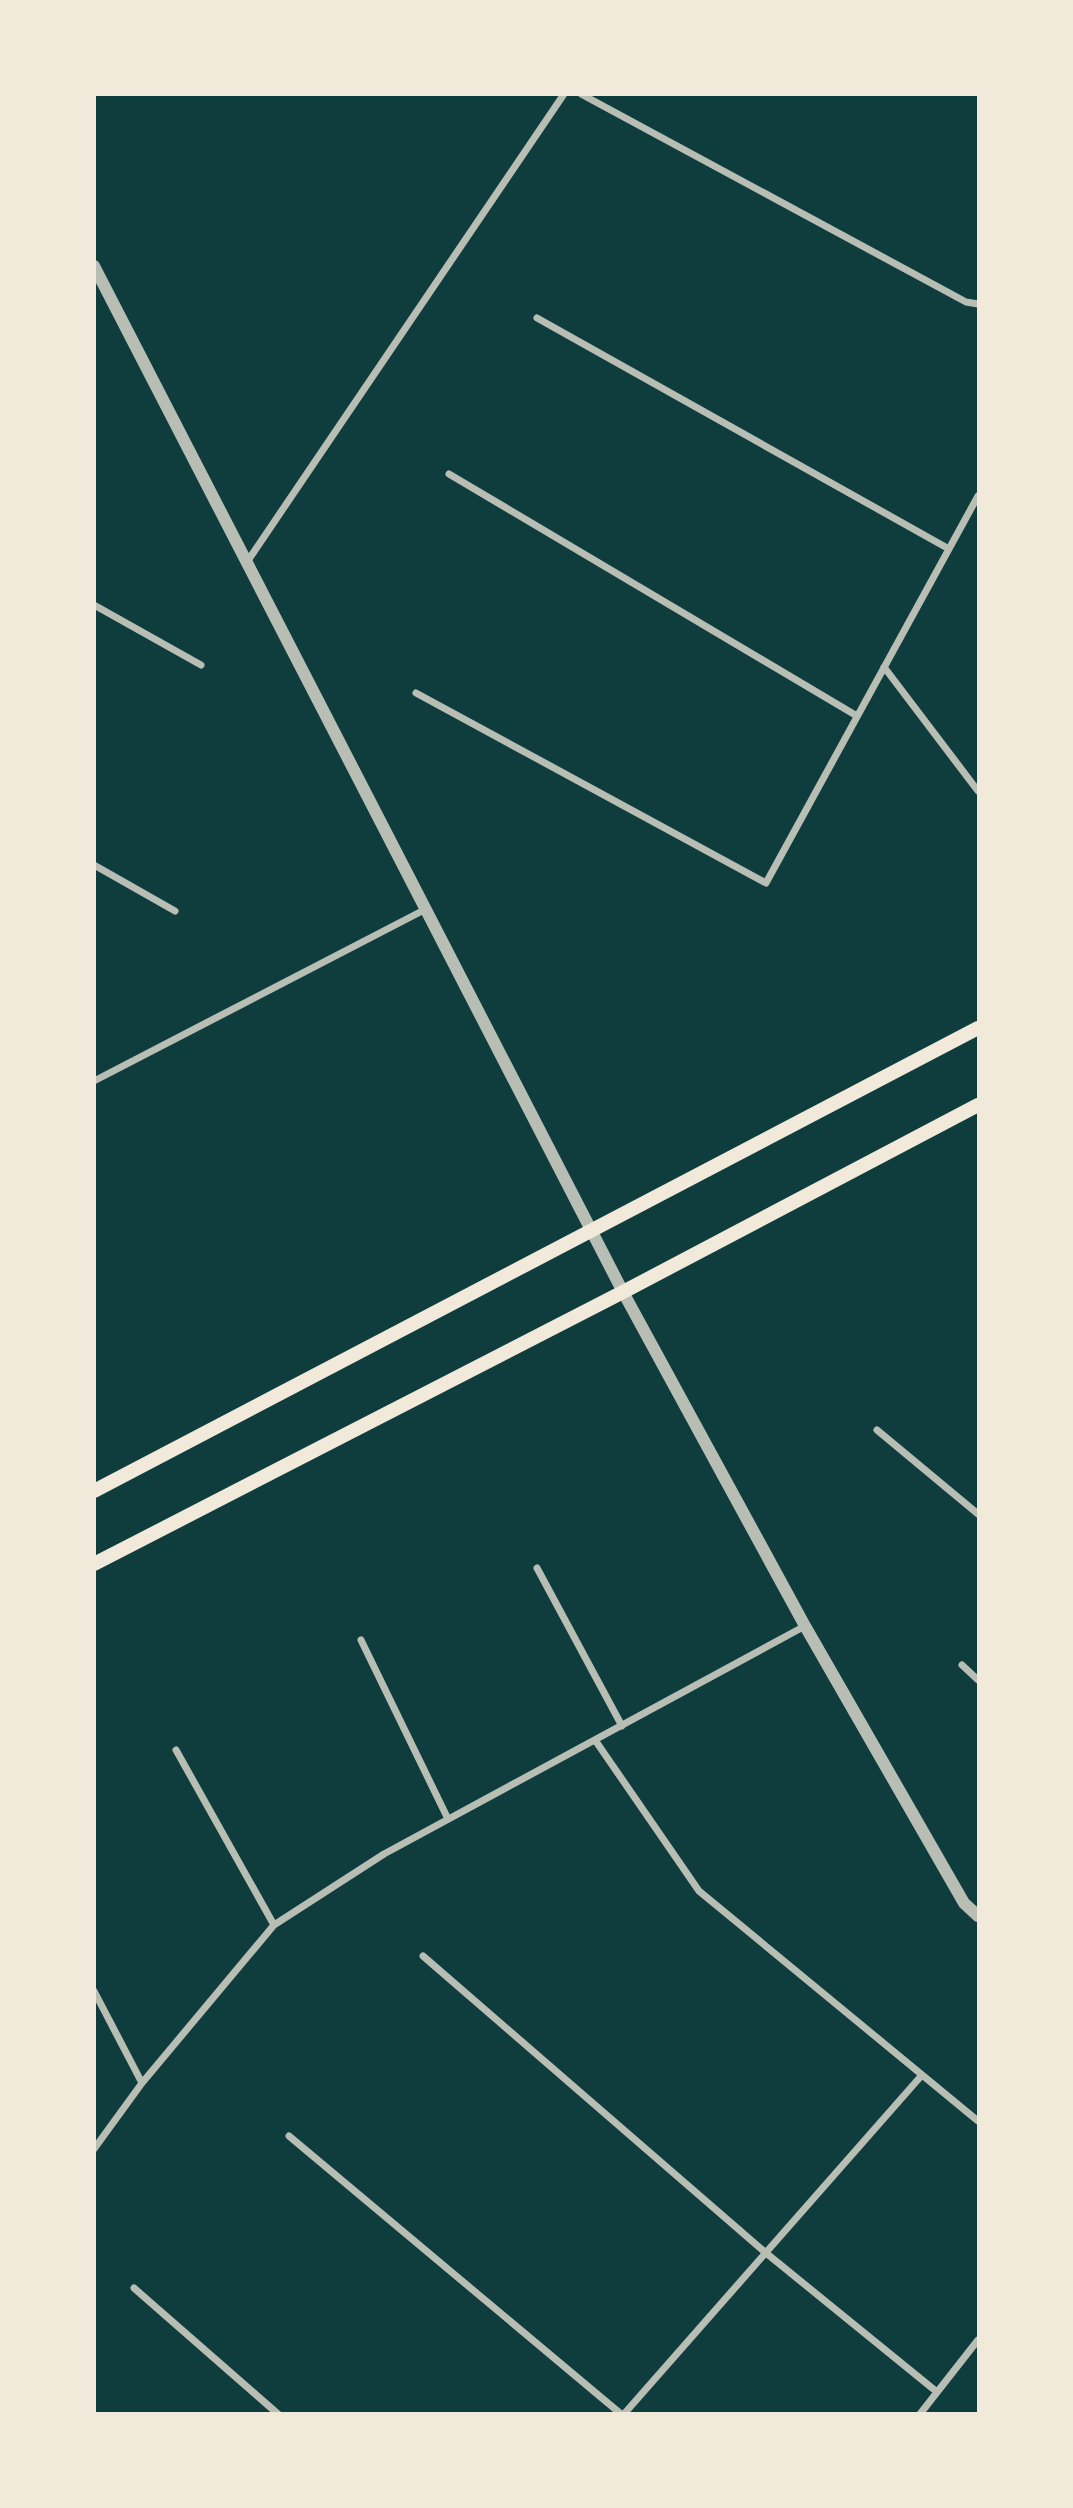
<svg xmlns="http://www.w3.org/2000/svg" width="1073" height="2508" font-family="Barlow,sans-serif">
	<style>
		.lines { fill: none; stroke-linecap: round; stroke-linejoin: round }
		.minor { stroke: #b8beb3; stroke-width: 7 }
		.tertiary { stroke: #b8beb3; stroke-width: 12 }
		.secondary { stroke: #f1e9da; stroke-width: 14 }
	</style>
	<rect width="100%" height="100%" fill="#0f3d3e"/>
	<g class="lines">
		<!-- minor -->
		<path class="minor" d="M581 94 966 302 978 304
			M537 318 949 549
			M449 474 857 716
			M247 562 564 94
			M94 605 201 665
			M884 667 978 791
			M416 693 766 883 978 496
			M94 865 175 911
			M94 1081 426 909
			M877 1430 978 1514
			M537 1568 622 1726
			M361 1640 448 1819
			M962 1665 978 1680
			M595 1740 699 1891 978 2121
			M176 1750 274 1925
			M423 1956 766 2253 937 2392
			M94 1991 142 2083
			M289 2136 621 2414
			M94 2149 142 2083 274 1925 384 1854 805 1626
			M134 2288 278 2414
			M624 2414 922 2075
			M920 2414 978 2340"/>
		<!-- tertiary -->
		<path class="tertiary" d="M94 266 623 1292 805 1626 964 1903 978 1916"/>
		<!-- secondary -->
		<path class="secondary" d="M94 1491 978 1028
			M94 1564 623 1292 978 1105"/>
	</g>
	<!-- border -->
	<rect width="1073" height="2508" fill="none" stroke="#f1e9da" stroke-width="192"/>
</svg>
